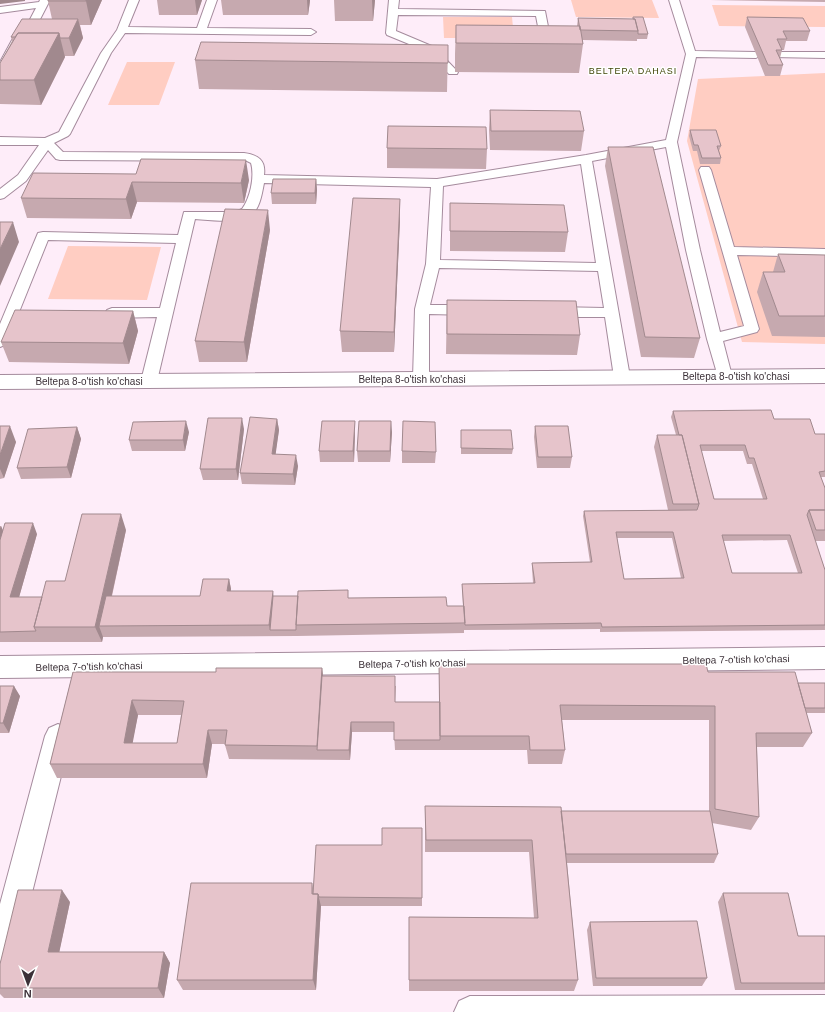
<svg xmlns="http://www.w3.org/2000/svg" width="825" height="1012" font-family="Helvetica,sans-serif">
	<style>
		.green { fill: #ffcdc2 }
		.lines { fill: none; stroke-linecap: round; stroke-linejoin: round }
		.service-casing { stroke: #a58b9d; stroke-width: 2 }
		.minor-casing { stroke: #a58b9d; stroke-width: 2 }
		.service { fill: #fff; fill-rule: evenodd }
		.minor { fill: #fff; fill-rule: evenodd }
		.wall { fill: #c6a9af; fill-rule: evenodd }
		.shaded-wall { fill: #a1898e }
		.building { fill: #e6c4cb; stroke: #a1898e; fill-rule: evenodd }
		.labels { text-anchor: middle; stroke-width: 3; stroke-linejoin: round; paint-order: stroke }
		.far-neighbourhood-label { font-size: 9px; letter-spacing: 1px; fill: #42470a; stroke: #fff }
		.street-label { font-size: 10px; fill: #3c3138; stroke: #fff }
	</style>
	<rect width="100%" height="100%" fill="#feedf9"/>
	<!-- green -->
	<path class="green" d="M571 0H652L659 18 576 17Z
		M712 5 825 6V27L719 26Z
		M443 17H512L514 38H444Z
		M127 62H175L159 105H108Z
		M825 73V344L742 342 687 141 698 79Z
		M68 246 161 247 147 300 48 299Z"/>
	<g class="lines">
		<!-- service casing -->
		<g class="service-casing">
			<path id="service" d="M40 0H50L35 29 21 42 5 72 0 75V62L12 40 26 27 36 8 0 13V7L39 2Z
				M129 0H139L128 27 197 28 207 0H217L207 28 311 29 316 32 311 35 125 33 111 53 70 134 68 136 54 143 63 152 244 153C258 155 266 160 264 175L437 179 586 155 666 140 686 54 669 0H679L695 51 756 52 761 55 756 58 696 57 677 142 700 250 720 332 744 326 699 170 701 167H709L711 170 734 247 825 249V257L737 255 759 329 757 332 723 341 732 376 729 380 724 381 719 380 707 339 686 250 666 147 592 161 630 377 627 381 622 382 617 381 614 377 605 317H555L550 315 548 312 550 309 555 307 604 308 598 271 439 268 430 305H469L474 307 476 310 474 313 469 315 429 314V378L426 382 421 383 416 382 413 378 415 309 426 264 431 187 264 183C262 193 260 209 251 215 239 224 209 220 195 219L157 381 154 385 149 386 144 385 141 381 157 317 112 318 107 316 105 313 107 310 112 308H160L176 243 48 240 7 342 5 345 0 347V324L38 233 43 232 178 235 184 212H235L242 209C250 198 255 177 251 163L247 161 60 160 56 159 48 150 26 181 4 198 0 199V189L18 175 39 145H0V137L45 138 59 132 101 53 117 30ZM581 164 596 263 440 260 443 186Z
				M389 0H399L398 9 545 11 551 42 546 45 541 42 536 16 398 15 396 31 434 47 458 72 457 74H449L426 51 387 35 386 33Z
				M776 52H825V58L772 57 771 55Z"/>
		</g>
		<!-- minor casing -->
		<g class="minor-casing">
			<path id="minor" d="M825 369V383L0 389V375Z
				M825 647V669L0 678V656Z
				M58 724 67 728 71 736 15 961 11 972 0 976V904L45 736 49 728Z
				M825 995V1012H454L459 1001 470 996Z"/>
		</g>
		<!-- service -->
		<use href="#service" class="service"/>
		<!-- minor -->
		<use href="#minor" class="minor"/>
	</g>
	<!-- wall -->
	<path class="wall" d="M102 0 91 25H80L83 38 74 56H65V57L41 105 0 104V63L12 41 11 37 52 19 48 1Z
		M157 0H202L197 15H159Z
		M221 0H310V2L308 15H223Z
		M334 0H375L373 21H335Z
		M710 0H825V2Z
		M633 17 648 34 647 39H637V41L582 40 583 44 579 73 455 72V54L456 25 577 26 578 18 633 19Z
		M747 17 810 31 807 41H786L784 50H781H782L780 58 783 65 780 76H765L745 27Z
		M448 45 447 92 199 89 195 60Z
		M490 110 584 131 581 151 490 150 489 130Z
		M690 130 721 146 719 151 721 158 720 164H700L697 151H693L689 136Z
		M608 147 700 338 694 358 641 357 605 166Z
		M387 148 487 149 486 169 387 168Z
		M136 174 249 180 244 203 137 202 131 219 27 218 21 198Z
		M316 179 317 190 316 204H272L271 193Z
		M400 199V219L394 352H342L340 331Z
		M450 203 568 232 565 252 450 251Z
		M270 230 247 362H199L195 341Z
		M778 254 825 255V337L772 336 757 292 763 272H773Z
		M447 300 580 335 577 355 446 354Z
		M133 311 138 331 129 364 9 362 1 342Z
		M673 411 774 419 815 434H825V477H821L825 488V541H815L825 570V630L600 632V629L464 630V633L297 636 103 637 102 642H0V526H1L3 531 37 534 19 597H42L65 581 126 530 112 596H200L229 579 231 589V591L273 596H298L348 590V598L447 606H463L462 584 533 583 532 568V563L590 562 583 516 584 511 668 510 654 447 657 435H676L671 417ZM701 451H743L747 464H752L763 499H714ZM617 538H672L681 578 624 579ZM787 540 798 573H732L723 541Z
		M277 419 279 430 275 455 298 466 295 485 242 484 240 473Z
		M0 426 16 442 4 478 0 479Z
		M535 426 572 457 570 468H537L534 437Z
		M77 427 81 439 71 478 21 479 17 468Z
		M244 429 238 480H203L200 469Z
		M461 430 513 449 512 454H461Z
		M189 432 185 451H132L129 440Z
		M355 432 354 462H320L319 451Z
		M392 432 390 462H358L357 451Z
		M402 451 436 452 435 463H402Z
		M439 664 708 672 798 683H825V713H806L812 733 803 747H757L759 817 751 830 712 823 718 854 714 863H567L578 980 574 991H409V917L534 918 529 852H425V806L561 811H709V720H562L565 750 562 764H528L527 750H395L394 732H352L350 760 229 759 225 745V744H212L207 778H57L50 764 73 672H216L322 668 323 676 396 686 395 702H439ZM138 715H181L177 743H132Z
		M0 686 20 696 9 733H0Z
		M422 828V906H321L316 990H183L177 980 312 883 313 888 382 845Z
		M723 893 798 936H825V990H735L718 902Z
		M70 902 59 952H164L170 963 164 998H4L0 994V988Z
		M590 922 707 978 702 986H593L587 930Z"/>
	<!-- shaded-wall -->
	<path class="shaded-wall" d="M0 0H25V1L0 4Z
		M86 0H102L91 25 86 1Z
		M195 0H202L197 15Z
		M307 0H310L308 15Z
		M372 0H375L373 21Z
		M78 19 83 38 74 56 69 38Z
		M59 33 65 57 41 105 34 80Z
		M246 160 249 180 244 203 241 183Z
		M316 179 317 190 316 204 315 193Z
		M132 182 137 202 131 219 126 199Z
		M400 199V219L394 352V332Z
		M268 210 270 230 247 362 244 342Z
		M13 222 19 242 0 286V249Z
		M133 311 138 331 129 364 123 343Z
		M242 418 244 429 238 480 236 469Z
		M277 419 279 430 274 466 272 454Z
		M186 421 189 432 185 451 183 440Z
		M355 421V432L354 462 353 451Z
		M391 421 392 432 390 462V451Z
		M10 426 16 442 4 478 0 469V455Z
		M77 427 81 439 71 478 67 467Z
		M296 455 298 466 295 485 293 474Z
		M121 514 126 530 105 626H99L103 637 102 642 95 627Z
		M33 523 37 534 16 608 10 597Z
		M1 526 8 542 0 567V528Z
		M229 579 231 589 229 602 227 591Z
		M273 591 274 602 270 630 269 625Z
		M322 668 324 683 317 750V746Z
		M14 686 20 696 9 733 3 723Z
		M132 700 138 715 130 757 124 743Z
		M351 722 352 732 350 760 349 750Z
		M208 730 212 744 207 778 203 764Z
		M62 890 70 902 57 963 48 952Z
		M318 894 321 906 316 990 313 980Z
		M164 952 170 963 164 998 158 988Z"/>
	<!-- building -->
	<path class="building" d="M48 0H86V1H48Z
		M633 17H643L648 34H638V31L635 19H633Z
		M747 17 803 18 810 31H783L787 39H777L782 50H776L783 65H768Z
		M578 18 635 19 638 31 580 30Z
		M22 19H78L69 38H60L59 33H18L15 37H11Z
		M456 25 580 26 583 44 456 43Z
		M18 33H59L34 80H0V63Z
		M201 42 448 45V63L195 60Z
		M490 110 580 111 584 131H491Z
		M388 126 486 127 487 149 387 148Z
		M690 130H716L721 146H717L721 158H702L698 145H694Z
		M608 147H653L700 338 645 337Z
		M141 159 246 160 241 183 132 182 126 199 21 198 33 173 136 174Z
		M273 179H316L315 193H271Z
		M353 198 400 199 394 332 340 331Z
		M450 203 564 205 568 232 450 231Z
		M225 209 268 210 244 342 195 341Z
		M0 222H13L0 249Z
		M778 254 825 255V316H779L763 272H785Z
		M447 300 576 301 580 335 447 334Z
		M15 310 133 311 123 343 1 342Z
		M771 410 774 419H810L815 434H825V471L819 472 825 488V510H809L807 515 825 570V625L602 627 601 623 465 625 462 584 535 583 532 563 592 562 584 511 697 510 699 504 682 435H679L673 411ZM700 445H745L749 458H754L767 499H714ZM616 532H673L684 578 624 579ZM722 535H790L802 573H732Z
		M250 417 277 419 272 454 296 455 293 474 240 473Z
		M208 418H242L236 469H200Z
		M186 421 183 440H129L133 422Z
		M322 421H355L353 451H319Z
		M359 421H391L390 451H357Z
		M403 421 435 422 436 452 402 451Z
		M0 426H10L0 455Z
		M535 426H568L572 457H538Z
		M77 427 67 467 17 468 28 429Z
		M461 430H511L513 449 461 448Z
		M657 435H682L699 504H673Z
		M809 510H825V530H816Z
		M82 514H121L95 627H34L46 581H65Z
		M5 523H33L10 597H42L34 627 36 631 0 632V540Z
		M203 579H229L227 591H273L269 625 99 626 106 596H200Z
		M348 590V598L446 597 447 606H464L465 623 296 625 298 591Z
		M273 596H298L296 625V630H270Z
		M439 664H706L708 672H795L812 733H756L759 817 715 809V706L560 705 565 750H530L529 736H440Z
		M216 668H322L317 746 225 745 227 730H208L203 764H50L73 672H216ZM132 700 184 701 177 743H124Z
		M322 676H395V702H440V740H394V722H351L349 750H317Z
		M798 683H825V708H805Z
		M0 686H14L3 723H0Z
		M425 806 561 807 578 980H409V917L538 918 532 840H426Z
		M561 811H710L718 854H566Z
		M382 828H422V898L319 897 318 894H313L316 845H382Z
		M191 883H312V894H318L313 980H177Z
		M18 890H62L48 952H164L158 988H0V964Z
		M723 893H788L798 936H825V983H741Z
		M697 921 707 978H596L590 922Z"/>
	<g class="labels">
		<!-- far-neighbourhood labels -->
		<g class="far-neighbourhood-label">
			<text x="633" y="74">BELTEPA DAHASI</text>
		</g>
		<!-- street labels -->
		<g class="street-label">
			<text x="736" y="380">Beltepa 8-o'tish ko'chasi</text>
			<text x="412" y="383">Beltepa 8-o'tish ko'chasi</text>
			<text x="89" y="385">Beltepa 8-o'tish ko'chasi</text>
			<text transform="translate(736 659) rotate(-1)" y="4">Beltepa 7-o'tish ko'chasi</text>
			<text transform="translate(412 663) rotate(-1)" y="4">Beltepa 7-o'tish ko'chasi</text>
			<text transform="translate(89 666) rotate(-1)" y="4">Beltepa 7-o'tish ko'chasi</text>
		</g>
	</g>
	<!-- north arrow -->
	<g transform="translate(28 984) rotate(181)" stroke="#ffffff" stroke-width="3" paint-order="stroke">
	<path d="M0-3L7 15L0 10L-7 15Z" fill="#3c3138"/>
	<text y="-6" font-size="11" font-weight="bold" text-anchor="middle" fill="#3c3138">N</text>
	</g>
</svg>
